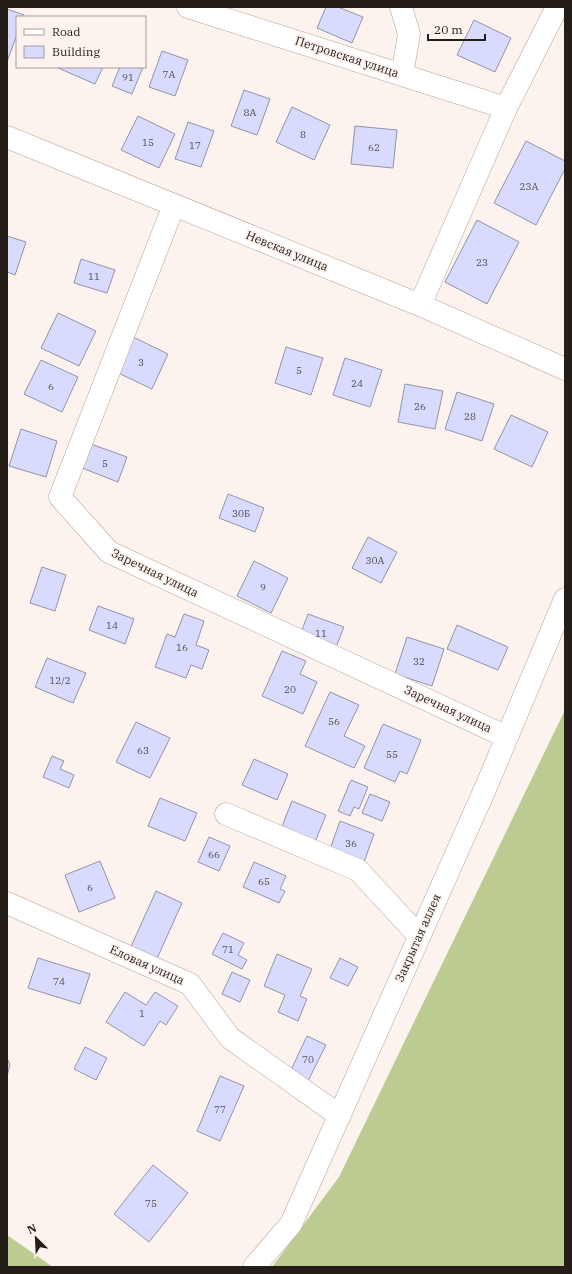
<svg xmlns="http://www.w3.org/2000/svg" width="572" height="1274" font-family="'IBM Plex Serif',serif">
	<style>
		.forest { fill: #bccb91 }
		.building { fill: #d8dbfe; stroke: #9293a9 }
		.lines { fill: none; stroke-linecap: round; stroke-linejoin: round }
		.minor-casing { stroke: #b7a095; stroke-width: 23 }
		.minor { stroke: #fff; stroke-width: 22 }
		.labels { text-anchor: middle; stroke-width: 4; stroke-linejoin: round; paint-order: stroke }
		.number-label { font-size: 10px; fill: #524c52 }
		.street-label { font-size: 12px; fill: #251d18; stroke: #fdf3ee }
	</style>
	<rect width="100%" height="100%" fill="#fdf3ee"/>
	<!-- forest -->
	<path class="forest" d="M565 710V1267H272L339 1177Z
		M7 1235 53 1267H7Z"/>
	<!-- building -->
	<path class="building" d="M326 7H338L363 17 352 43 317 28Z
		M7 9 24 15 23 17H17V34L7 62Z
		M474 20 511 38 495 72 457 55Z
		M162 51 188 60 175 96 149 87Z
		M56 67H103L95 84Z
		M120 67H143L132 94 112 86Z
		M244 90 270 99 257 135 231 126Z
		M292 107 330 125 314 160 276 142Z
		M138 116 175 134 159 168 121 150Z
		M188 122 214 131 201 167 175 159Z
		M355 126 397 130 393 168 351 164Z
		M526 141 565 161V169L536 225 494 203Z
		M477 220 519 242 487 304 445 282Z
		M7 236 26 242 15 275 7 272Z
		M81 259 115 270 107 293 74 283Z
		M58 313 96 331 79 366 41 348Z
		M131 336 168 354 152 389 114 371Z
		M286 347 323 358 311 395 275 383Z
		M345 358 382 370 370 407 333 395Z
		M41 360 78 377 62 412 24 394Z
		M405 384 443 391 435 429 398 422Z
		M457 392 494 404 482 441 445 429Z
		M511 415 548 432 532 467 494 449Z
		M21 429 57 441 46 477 9 466Z
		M91 444 127 457 118 482 82 468Z
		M228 494 264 508 255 532 219 518Z
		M368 537 397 552 381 583 352 568Z
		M254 561 288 578 271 613 237 596Z
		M42 567 66 575 55 611 30 603Z
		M98 606 134 619 125 644 89 630Z
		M184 614 204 621 196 645 209 650 202 669 191 665 186 678 155 667 167 634 175 637Z
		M308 614 344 627 334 652 299 638Z
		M457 625 508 647 498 670 447 649Z
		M407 637 444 649 432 686 395 674Z
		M282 651 306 661 300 674 317 682 303 714 262 696Z
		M47 658 86 673 73 703 35 687Z
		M330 692 359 705 344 736 365 746 354 768 305 746Z
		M136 722 170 738 150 778 116 762Z
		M383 724 421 740 407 774 400 771 395 782 364 768Z
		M52 756 64 761 60 769 74 775 69 788 43 777Z
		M254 759 288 774 277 800 242 785Z
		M351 780 368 787 359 809 354 807 350 816 338 811Z
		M370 794 390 802 382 821 362 813Z
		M160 798 197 813 185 841 148 826Z
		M292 801 326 815 315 842 281 829Z
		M340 821 374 834 363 865 329 852Z
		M209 837 230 846 219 871 198 862Z
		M100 861 115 898 79 912 65 875Z
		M254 862 286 876 280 889 285 891 279 903 243 887Z
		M156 891 182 903 155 963 129 951Z
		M223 933 244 943 238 955 247 960 242 969 212 954Z
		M277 954 312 969 300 996 307 999 298 1021 278 1012 285 995 264 986Z
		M38 958 90 974 80 1004 28 988Z
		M340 958 358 967 348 986 330 978Z
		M232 972 250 980 240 1002 222 994Z
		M125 992 146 1005 155 992 178 1006 166 1025 160 1021 144 1046 106 1022Z
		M307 1036 326 1045 308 1081 290 1072Z
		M85 1047 107 1058 96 1080 74 1069Z
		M7 1058 10 1065 7 1076Z
		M220 1076 244 1086 220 1141 197 1131Z
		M153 1165 188 1193 149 1242 114 1214Z"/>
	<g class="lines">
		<!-- minor casing -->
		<g class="minor-casing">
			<path id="minor" d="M188 7 506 108
				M401 7 409 34 402 75
				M7 137 420 305 565 369
				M174 205 60 497 109 552 507 737
				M420 305 506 108 557 7
				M226 814 358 870 419 936
				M7 903 190 984 230 1038 340 1116
				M254 1267 291 1224 486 787 565 599"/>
		</g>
		<!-- minor -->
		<use href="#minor" class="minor"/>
	</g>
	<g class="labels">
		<!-- number labels -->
		<g class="number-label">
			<text x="169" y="78">7А</text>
			<text x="128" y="81">91</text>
			<text x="250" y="116">8А</text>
			<text x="303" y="138">8</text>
			<text x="148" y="146">15</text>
			<text x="195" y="149">17</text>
			<text x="374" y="151">62</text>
			<text x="529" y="190">23А</text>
			<text x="482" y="266">23</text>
			<text x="94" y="280">11</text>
			<text x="141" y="366">3</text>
			<text x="299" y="374">5</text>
			<text x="357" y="387">24</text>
			<text x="51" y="390">6</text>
			<text x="420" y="410">26</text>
			<text x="470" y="420">28</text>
			<text x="105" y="467">5</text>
			<text x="241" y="517">30Б</text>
			<text x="375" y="564">30А</text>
			<text x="263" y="591">9</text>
			<text x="112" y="629">14</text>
			<text x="321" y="637">11</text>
			<text x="182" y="651">16</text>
			<text x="419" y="665">32</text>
			<text x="60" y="684">12/2</text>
			<text x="290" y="693">20</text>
			<text x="334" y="725">56</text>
			<text x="143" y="754">63</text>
			<text x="392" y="758">55</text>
			<text x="351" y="847">36</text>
			<text x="214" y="858">66</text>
			<text x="264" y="885">65</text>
			<text x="90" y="891">6</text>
			<text x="228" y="953">71</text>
			<text x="59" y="985">74</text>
			<text x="142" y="1017">1</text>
			<text x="308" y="1063">70</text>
			<text x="220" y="1113">77</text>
			<text x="151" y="1207">75</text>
		</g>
		<!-- street labels -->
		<g class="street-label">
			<text transform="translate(347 57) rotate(18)" y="4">Петровская улица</text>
			<text transform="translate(287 251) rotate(22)" y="4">Невская улица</text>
			<text transform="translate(155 573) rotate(26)" y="4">Заречная улица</text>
			<text transform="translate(448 709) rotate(25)" y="4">Заречная улица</text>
			<text transform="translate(418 938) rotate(-66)" y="4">Закрытая аллея</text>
			<text transform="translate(147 965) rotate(24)" y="4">Еловая улица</text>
		</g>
	</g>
	<!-- border -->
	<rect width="572" height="1274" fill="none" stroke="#251d18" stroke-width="16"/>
	<!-- legend -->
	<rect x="16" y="16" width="130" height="52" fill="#fdf3ee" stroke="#a79d98"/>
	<rect x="24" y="29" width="20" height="6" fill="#ffffff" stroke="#a79d98"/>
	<text x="52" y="36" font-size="12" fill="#251d18">Road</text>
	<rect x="24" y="46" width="20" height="12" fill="#d8dbfe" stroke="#a79d98"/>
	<text x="52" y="56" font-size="12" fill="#251d18">Building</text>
	<!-- north arrow -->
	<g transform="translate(36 1238) rotate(336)" stroke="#fdf3ee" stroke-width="3" paint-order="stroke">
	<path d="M0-3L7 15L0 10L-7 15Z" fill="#251d18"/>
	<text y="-6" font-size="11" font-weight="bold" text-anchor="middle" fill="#251d18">N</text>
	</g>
	<!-- scale -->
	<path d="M428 34v6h57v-6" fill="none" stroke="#251d18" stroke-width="2"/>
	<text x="434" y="34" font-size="12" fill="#251d18" stroke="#fdf3ee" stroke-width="3" paint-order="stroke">20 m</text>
</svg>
